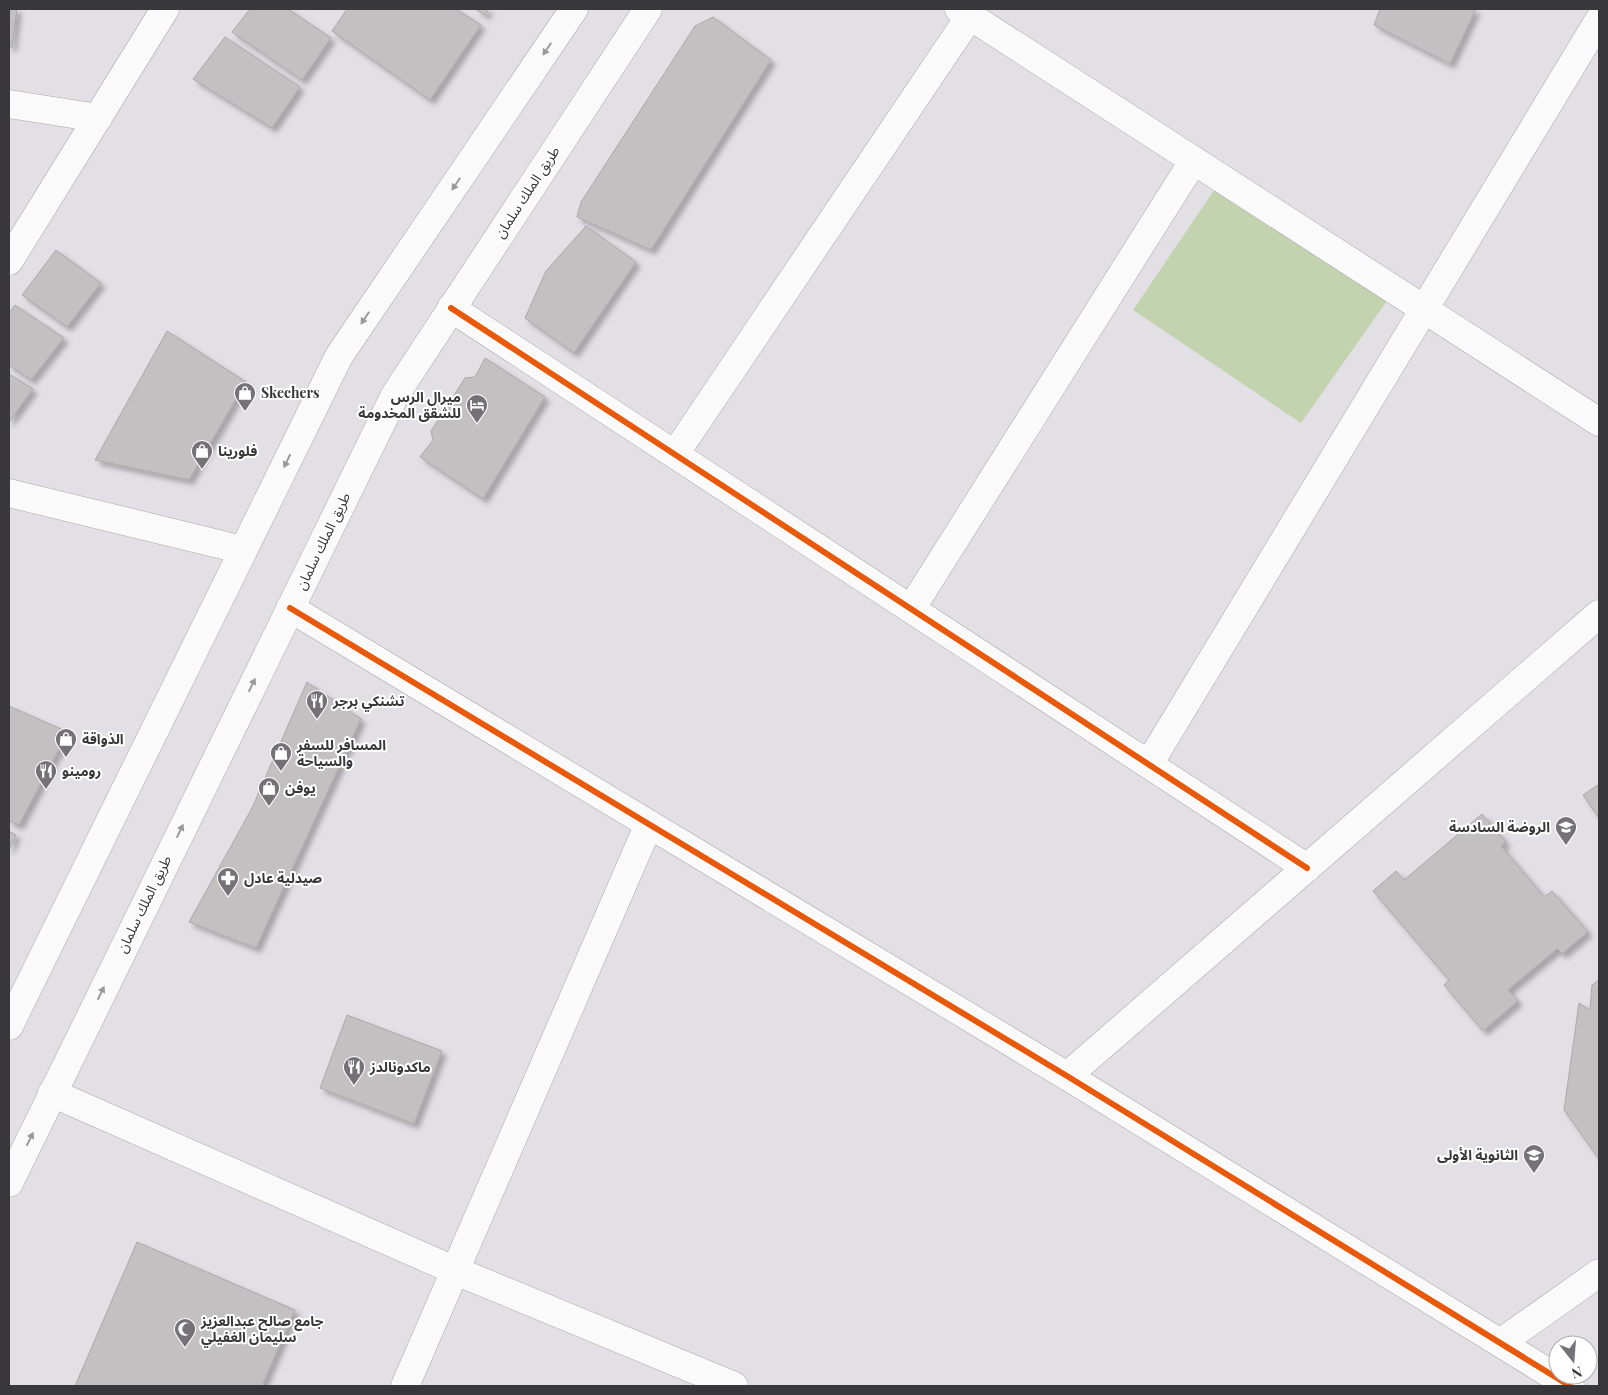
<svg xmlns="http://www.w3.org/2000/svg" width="1608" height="1395" font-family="'Playfair Display','Noto Sans Arabic',serif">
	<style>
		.green { fill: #c3d3b0 }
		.building { fill: #c2c0c1; stroke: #aaa8aa; filter: url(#shadow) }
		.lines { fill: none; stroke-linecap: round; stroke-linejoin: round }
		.minor-casing { stroke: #a8a7ab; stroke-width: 29 }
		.secondary-casing { stroke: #a8a7ab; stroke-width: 29 }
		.minor { stroke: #fbfafb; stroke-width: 28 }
		.secondary { stroke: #fbfafb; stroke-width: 28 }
		.cycleway-casing { stroke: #fff; stroke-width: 9 }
		.cycleway { stroke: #e8590c; stroke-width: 6 }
		.oneway { fill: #9a989a }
		.labels { text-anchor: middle; stroke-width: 4; stroke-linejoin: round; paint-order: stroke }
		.street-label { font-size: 14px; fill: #38373a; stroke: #fff }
		.poi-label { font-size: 14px; font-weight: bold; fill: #38373a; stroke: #fff; text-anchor: start }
	</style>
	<defs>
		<filter id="shadow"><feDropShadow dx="4.5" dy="4.5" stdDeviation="2.5" flood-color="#0004"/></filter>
	</defs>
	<rect width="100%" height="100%" fill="#e2e0e5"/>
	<!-- green -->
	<path class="green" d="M1217 186 1389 298 1301 423 1133 310Z"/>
	<!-- building -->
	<path class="building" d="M9 9H17L12 47H9Z
		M250 9H288L331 38 302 80 232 32Z
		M347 9H456L481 25 430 100 332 31Z
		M475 9H489L485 15Z
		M1380 9H1476L1450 64 1374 25Z
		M713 17 771 60 651 250 577 217 581 202 695 26Z
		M225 37 300 87 272 128 193 79Z
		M586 226 636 262 574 353 525 318 546 271Z
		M56 250 101 283 67 327 22 295Z
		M15 305 64 338 31 380 9 365V313Z
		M167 331 246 382 189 480 95 460Z
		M485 358 545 397 483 499 420 457 433 440 431 431 465 378 475 377Z
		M9 374 33 389 9 422Z
		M307 682 361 719 256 948 189 922 252 808Z
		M9 706 68 732 19 825 9 821Z
		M1599 784V818L1583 795Z
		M1482 814 1506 842 1501 846 1544 897 1552 891 1588 932 1562 954 1557 949 1508 990 1518 1001 1483 1031 1444 985 1449 980 1373 891 1396 871 1404 880Z
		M9 831 16 835 9 850Z
		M1599 980V1159L1564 1110 1579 1003 1590 1010 1592 985Z
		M347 1015 442 1051 414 1124 320 1088Z
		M137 1242 295 1310 262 1386H75Z"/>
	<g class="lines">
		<!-- minor casing -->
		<g class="minor-casing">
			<path id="minor" d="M959 9 1599 422
				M9 104 98 118
				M9 261 165 9
				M451 308 1307 868
				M675 454 970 16
				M9 493 243 550
				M290 608 1067 1076 1570 1386
				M911 609 1194 160
				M1149 764 1599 20
				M1067 1076 1599 614
				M52 1093 456 1271 734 1386
				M1500 1343 1599 1273
				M405 1386 649 824"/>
		</g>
		<!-- secondary casing -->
		<g class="secondary-casing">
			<path id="secondary" d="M9 1026 339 356 574 9
				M9 1183 395 395 648 9"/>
		</g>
		<!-- minor -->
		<use href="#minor" class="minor"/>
		<!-- secondary -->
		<use href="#secondary" class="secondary"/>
		<!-- cycleway casing -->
		<g class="cycleway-casing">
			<path id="cycleway" d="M451 308 1307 868
				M290 608 1067 1076 1570 1386"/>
		</g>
		<!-- cycleway -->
		<use href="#cycleway" class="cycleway"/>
	</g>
	<!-- one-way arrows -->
	<defs><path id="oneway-solid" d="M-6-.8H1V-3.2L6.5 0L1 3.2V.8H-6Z" transform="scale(1.25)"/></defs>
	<g class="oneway">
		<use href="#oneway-solid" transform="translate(547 49) rotate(124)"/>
		<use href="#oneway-solid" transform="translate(456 184) rotate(124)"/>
		<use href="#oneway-solid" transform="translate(365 318) rotate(124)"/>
		<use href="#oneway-solid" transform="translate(287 461) rotate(116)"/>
		<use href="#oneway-solid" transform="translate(252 685) rotate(-64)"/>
		<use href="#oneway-solid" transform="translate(180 831) rotate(-64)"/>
		<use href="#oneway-solid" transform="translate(101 993) rotate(-64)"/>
		<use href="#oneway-solid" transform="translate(30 1139) rotate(-64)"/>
	</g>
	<!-- icons -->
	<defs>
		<g id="shop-pin" transform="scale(1.125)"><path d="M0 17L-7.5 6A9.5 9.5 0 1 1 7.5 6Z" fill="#747276" stroke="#fff"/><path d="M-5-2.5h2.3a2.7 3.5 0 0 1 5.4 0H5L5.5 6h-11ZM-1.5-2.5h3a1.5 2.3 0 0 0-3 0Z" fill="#fff"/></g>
		<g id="hotel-pin" transform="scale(1.125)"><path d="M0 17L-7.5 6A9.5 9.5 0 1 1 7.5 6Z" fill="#747276" stroke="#fff"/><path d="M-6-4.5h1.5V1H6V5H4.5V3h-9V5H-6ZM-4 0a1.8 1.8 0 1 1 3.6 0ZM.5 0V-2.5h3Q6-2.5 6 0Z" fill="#fff"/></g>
		<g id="restaurant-pin" transform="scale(1.125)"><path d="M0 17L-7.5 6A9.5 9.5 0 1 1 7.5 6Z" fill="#747276" stroke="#fff"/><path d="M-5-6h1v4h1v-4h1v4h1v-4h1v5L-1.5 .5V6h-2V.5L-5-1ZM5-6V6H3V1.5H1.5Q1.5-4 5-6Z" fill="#fff"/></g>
		<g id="school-pin" transform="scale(1.125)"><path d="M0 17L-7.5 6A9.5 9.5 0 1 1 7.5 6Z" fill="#747276" stroke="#fff"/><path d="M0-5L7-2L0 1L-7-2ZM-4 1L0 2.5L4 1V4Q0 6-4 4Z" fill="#fff"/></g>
		<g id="pharmacy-pin" transform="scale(1.125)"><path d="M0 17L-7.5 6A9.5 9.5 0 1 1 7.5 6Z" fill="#747276" stroke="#fff"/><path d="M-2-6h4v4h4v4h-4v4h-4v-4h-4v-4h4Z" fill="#fff"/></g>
		<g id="mosque-pin" transform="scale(1.125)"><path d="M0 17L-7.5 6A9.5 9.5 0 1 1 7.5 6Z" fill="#747276" stroke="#fff"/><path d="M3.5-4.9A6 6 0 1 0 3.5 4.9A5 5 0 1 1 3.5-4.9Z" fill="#fff"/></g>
	</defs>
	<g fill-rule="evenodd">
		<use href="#shop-pin" x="245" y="393"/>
		<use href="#hotel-pin" x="477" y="405"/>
		<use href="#shop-pin" x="202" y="451"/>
		<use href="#restaurant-pin" x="317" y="701"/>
		<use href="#shop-pin" x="66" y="739"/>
		<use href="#shop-pin" x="281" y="753"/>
		<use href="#restaurant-pin" x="46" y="771"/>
		<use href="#shop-pin" x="269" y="788"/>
		<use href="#school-pin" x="1566" y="827"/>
		<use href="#pharmacy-pin" x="228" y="878"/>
		<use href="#restaurant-pin" x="354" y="1067"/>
		<use href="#school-pin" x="1534" y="1155"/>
		<use href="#mosque-pin" x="185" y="1329"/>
	</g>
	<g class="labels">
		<!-- street labels -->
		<g class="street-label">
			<text transform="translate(527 192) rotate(-57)" y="5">طريق الملك سلمان</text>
			<text transform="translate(323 541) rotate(-64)" y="5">طريق الملك سلمان</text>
			<text transform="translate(144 904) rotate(-64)" y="5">طريق الملك سلمان</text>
		</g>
		<!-- poi labels -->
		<g class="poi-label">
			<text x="261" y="398">Skechers</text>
			<text x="461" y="402" text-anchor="end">ميرال الرس<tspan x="461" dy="16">للشقق المخدومة</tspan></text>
			<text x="218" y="456">فلورينا</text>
			<text x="333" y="706">تشنكي برجر</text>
			<text x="82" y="744">الذواقة</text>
			<text x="297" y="750">المسافر للسفر<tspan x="297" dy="16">والسياحة</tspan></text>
			<text x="62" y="776">رومينو</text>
			<text x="285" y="793">يوفن</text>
			<text x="1550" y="832" text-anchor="end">الروضة السادسة</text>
			<text x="244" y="883">صيدلية عادل</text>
			<text x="370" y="1072">ماكدونالدز</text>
			<text x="1518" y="1160" text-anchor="end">الثانوية الأولى</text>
			<text x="201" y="1326">جامع صالح عبدالعزيز<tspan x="201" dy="16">سليمان الغفيلي</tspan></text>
		</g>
	</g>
	<!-- border -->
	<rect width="1608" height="1395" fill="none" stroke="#38373a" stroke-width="20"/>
	<!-- north arrow -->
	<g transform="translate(1573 1360) rotate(163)"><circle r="24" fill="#ffffff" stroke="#afafb0"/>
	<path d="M0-4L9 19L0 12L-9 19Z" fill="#747276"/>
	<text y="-8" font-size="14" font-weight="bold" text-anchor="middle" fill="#38373a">N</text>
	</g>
</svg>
